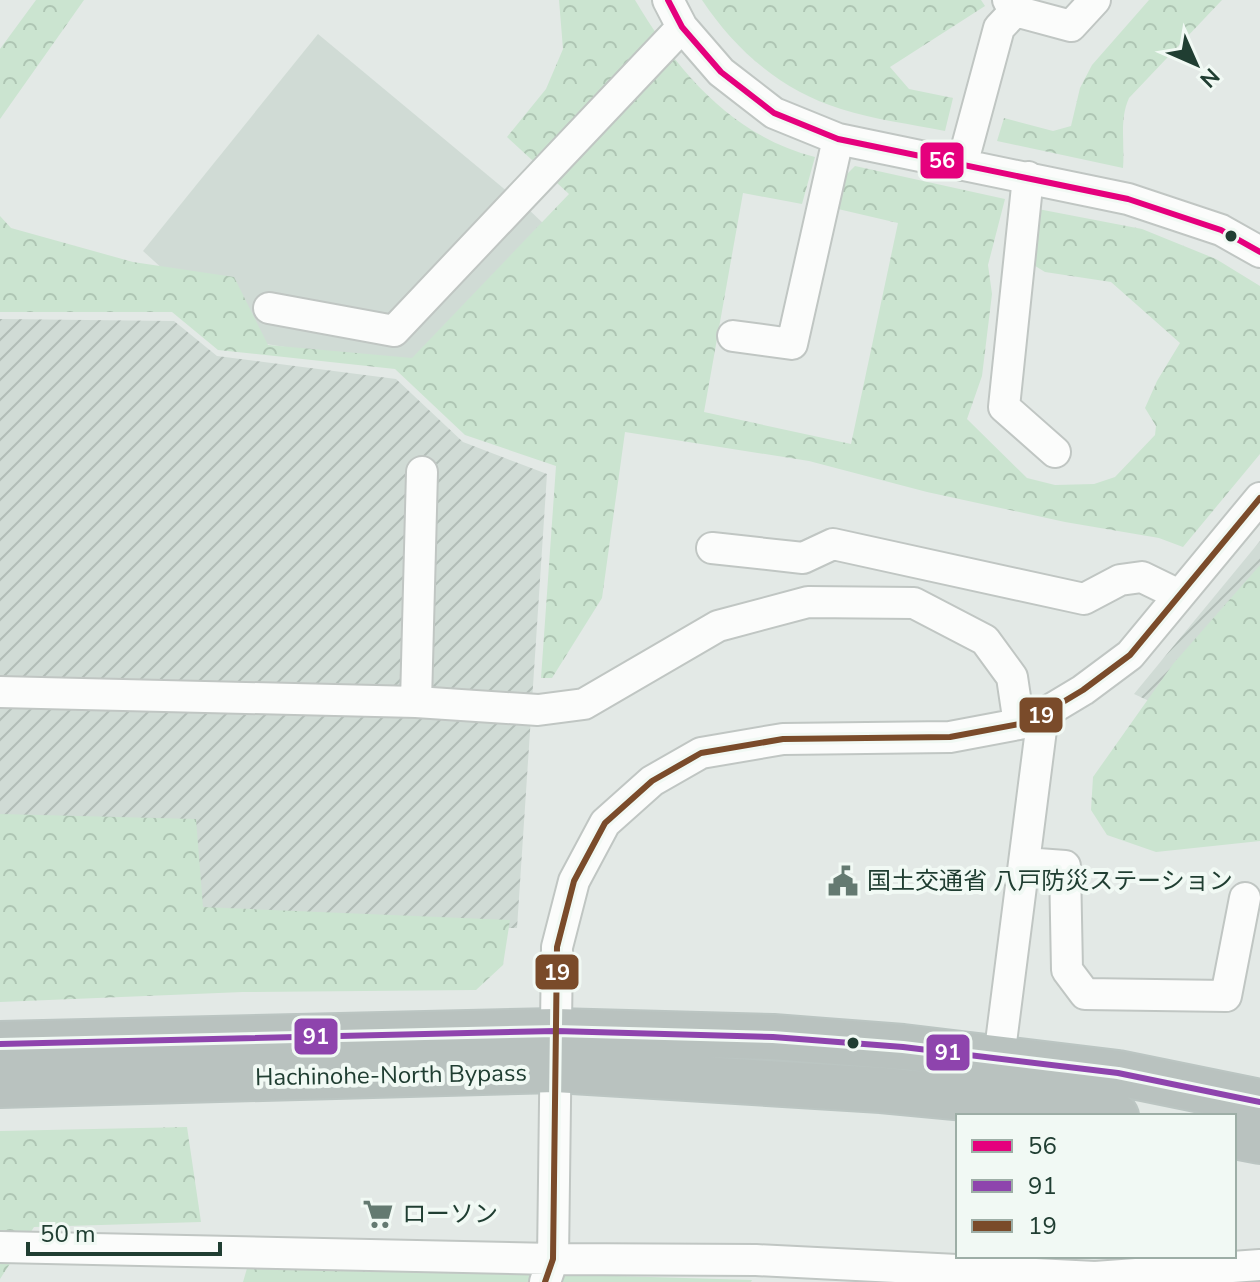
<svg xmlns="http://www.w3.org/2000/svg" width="1260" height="1282" font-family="'Nunito Sans','Noto Sans JP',sans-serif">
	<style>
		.built { fill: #d0dbd5 }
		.industrial { fill: url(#industrial-furrows) }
		.forest { fill: url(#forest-crowns) }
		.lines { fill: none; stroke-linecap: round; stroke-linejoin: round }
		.minor-casing { stroke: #c0c6c3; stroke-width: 34 }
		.highway-casing { stroke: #bbc5c2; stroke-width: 48 }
		.minor { stroke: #fbfcfb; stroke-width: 30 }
		.highway { stroke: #b9c2bf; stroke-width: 44 }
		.bus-1-casing { stroke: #f1f9f4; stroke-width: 12 }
		.bus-2-casing { stroke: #f1f9f4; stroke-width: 12 }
		.bus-3-casing { stroke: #f1f9f4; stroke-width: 12 }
		.bus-1 { stroke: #e5007d; stroke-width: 6 }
		.bus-2 { stroke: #8e44ad; stroke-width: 6 }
		.bus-3 { stroke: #7a4b2a; stroke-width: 6 }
		.bus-dot { fill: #203e32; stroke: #f1f9f4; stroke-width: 3 }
		.labels { text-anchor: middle; stroke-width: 8; stroke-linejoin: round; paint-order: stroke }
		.poi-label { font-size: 24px; fill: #203e32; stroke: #f1f9f4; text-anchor: start }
		.street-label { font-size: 24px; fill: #203e32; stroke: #f1f9f4 }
		.line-badge { stroke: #f1f9f4; stroke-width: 3 }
		.badge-label { font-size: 22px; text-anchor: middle; font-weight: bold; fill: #fff }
	</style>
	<defs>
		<pattern id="industrial-furrows" width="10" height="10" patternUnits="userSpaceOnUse" patternTransform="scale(2)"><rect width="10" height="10" fill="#d0dbd5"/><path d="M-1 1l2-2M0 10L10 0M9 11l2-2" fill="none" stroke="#b2bdb7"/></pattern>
		<pattern id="forest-crowns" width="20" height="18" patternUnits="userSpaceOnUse" patternTransform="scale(2)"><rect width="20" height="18" fill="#cbe4d0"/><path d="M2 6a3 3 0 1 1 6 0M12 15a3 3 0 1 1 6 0" fill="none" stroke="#aec5b3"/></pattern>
	</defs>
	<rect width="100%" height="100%" fill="#e3e9e6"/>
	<!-- built -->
	<path class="built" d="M318 34 527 208 545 225 416 368 241 340 143 251Z"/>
	<!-- industrial -->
	<path class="industrial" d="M0 319 174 321 217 356 396 379 463 442 547 474 517 928H0Z
		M1260 541V752L1134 694Z"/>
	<!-- forest -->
	<path class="forest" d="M36 0H84L0 119V49Z
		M559 0H635C677 71 732 136 815 157L802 204 743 193 704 412 851 444 898 223 838 209 847 174 855 166 1005 199 988 265 992 294 982 376 967 419 1027 478 1055 485 1094 484 1115 477 1155 435 1156 426 1145 408 1157 381 1180 343 1111 282 1045 272 1032 264 1038 209 1142 229 1216 259 1260 286V454L1183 547 1159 538 1065 522 927 492 809 461 625 432 602 598 552 678H541L556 466 465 435 395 369 218 350 172 312H0V216L11 228 133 262 234 277 268 345 412 358 569 194 507 137 546 89 563 49Z
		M702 0H981L985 6 890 67 909 89 953 98 945 131C911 124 875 120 841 109 782 91 736 51 702 0Z
		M1149 0H1222L1129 98C1119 120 1125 144 1123 168L997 141 1004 118 1053 131 1071 126 1080 88 1092 65Z
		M1260 565V841L1156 852 1107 835 1091 810 1093 777 1173 664Z
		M0 814 196 819 203 907 510 920 503 965 476 990 243 992 0 1002Z
		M187 1127 201 1222 34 1227 0 1279V1131Z
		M248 1265 752 1280 751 1282H243Z"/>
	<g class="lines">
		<!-- minor casing -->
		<g class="minor-casing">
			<path id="minor" d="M668 0 682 27 721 72 774 113 838 139 1128 199 1221 230 1260 252
				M1015 11 1071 26 1095 0
				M962 165 999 28 1015 11 1008 0
				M1028 177 1004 407 1055 452
				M269 308 394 331 682 27
				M733 336 792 344 838 139
				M712 548 803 558 833 544 1084 599 1120 580 1142 577 1179 595
				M0 692 416 702 538 710 584 704 718 626 808 602 914 603 985 640 1012 677 1019 724
				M416 702 422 472
				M1024 863 1065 866 1067 970 1085 994 1226 996 1245 898
				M999 1058 1043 714
				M0 1247 553 1259 756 1260 1095 1277 1260 1265
				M545 1282 553 1259 557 947 574 881 605 823 652 781 701 753 783 739 950 737 1019 724 1043 714 1083 690 1130 655 1260 498"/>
		</g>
		<!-- highway casing -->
		<g class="highway-casing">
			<path id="highway" d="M0 1044 556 1031 773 1037 903 1047 1118 1073 1260 1102
				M0 1085 556 1070 881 1090 1019 1103 1116 1116
				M1234 1136 1260 1141"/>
		</g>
		<!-- minor -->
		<use href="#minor" class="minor"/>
		<!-- highway -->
		<use href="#highway" class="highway"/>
		<!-- bus-1 casing -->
		<g class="bus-1-casing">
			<path id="bus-1" d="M668 0 682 27 721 72 774 113 838 139 1128 199 1221 230 1260 252"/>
		</g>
		<!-- bus-2 casing -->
		<g class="bus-2-casing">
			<path id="bus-2" d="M0 1044 556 1031 773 1037 903 1047 1118 1073 1260 1102"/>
		</g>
		<!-- bus-3 casing -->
		<g class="bus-3-casing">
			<path id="bus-3" d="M545 1282 553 1259 557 947 574 881 605 823 652 781 701 753 783 739 950 737 1019 724 1043 714 1083 690 1130 655 1260 498"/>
		</g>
		<!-- bus-1 -->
		<use href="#bus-1" class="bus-1"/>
		<!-- bus-2 -->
		<use href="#bus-2" class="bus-2"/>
		<!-- bus-3 -->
		<use href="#bus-3" class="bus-3"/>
	</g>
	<!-- icons -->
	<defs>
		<g id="civic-bare" transform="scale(2.4)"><path d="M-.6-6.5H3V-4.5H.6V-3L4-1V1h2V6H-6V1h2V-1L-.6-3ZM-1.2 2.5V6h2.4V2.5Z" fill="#647a71" stroke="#f1f9f4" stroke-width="2.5" paint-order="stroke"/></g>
		<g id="supermarket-bare" transform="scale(2.4)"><path d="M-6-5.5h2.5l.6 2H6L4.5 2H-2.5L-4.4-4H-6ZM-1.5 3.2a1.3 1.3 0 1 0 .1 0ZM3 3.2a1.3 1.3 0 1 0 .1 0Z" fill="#647a71" stroke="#f1f9f4" stroke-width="2.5" paint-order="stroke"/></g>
	</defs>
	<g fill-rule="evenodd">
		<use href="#civic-bare" x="843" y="881"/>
		<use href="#supermarket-bare" x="378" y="1214"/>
	</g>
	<!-- markers -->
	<g class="bus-dot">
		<circle cx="1231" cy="236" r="7"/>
		<circle cx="853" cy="1043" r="7"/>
	</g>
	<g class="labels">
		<!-- poi labels -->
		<g class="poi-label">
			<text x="867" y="889">国土交通省 八戸防災ステーション</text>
			<text x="402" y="1222">ローソン</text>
		</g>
		<!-- street labels -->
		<g class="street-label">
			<text transform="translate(391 1075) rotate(-1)" y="8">Hachinohe-North Bypass</text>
		</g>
	</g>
	<g class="line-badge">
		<rect x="919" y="141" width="46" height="39" rx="8" fill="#e5007d"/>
		<rect x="1018" y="696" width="46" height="38" rx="8" fill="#7a4b2a"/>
		<rect x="534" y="953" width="46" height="38" rx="8" fill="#7a4b2a"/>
		<rect x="293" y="1017" width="46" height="39" rx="8" fill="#8e44ad"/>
		<rect x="925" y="1033" width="46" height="39" rx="8" fill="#8e44ad"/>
	</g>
	<g class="badge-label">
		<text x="942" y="168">56</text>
		<text x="1041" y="723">19</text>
		<text x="557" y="980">19</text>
		<text x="316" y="1044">91</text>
		<text x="948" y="1060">91</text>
	</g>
	<!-- legend -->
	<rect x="956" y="1114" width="280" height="144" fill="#f1f9f4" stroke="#9daea6" stroke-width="2"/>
	<rect x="972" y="1140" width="40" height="12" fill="#e5007d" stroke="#9daea6" stroke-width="2"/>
	<text x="1028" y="1154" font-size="24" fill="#203e32">56</text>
	<rect x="972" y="1180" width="40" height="12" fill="#8e44ad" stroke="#9daea6" stroke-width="2"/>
	<text x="1028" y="1194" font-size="24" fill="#203e32">91</text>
	<rect x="972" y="1220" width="40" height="12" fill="#7a4b2a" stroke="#9daea6" stroke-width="2"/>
	<text x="1028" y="1234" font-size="24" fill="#203e32">19</text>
	<!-- north arrow -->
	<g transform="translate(1196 64) rotate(135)" stroke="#f1f9f4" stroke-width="6" paint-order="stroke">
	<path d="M0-6L14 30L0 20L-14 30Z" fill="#203e32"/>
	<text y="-12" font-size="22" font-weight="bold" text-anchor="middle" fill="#203e32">N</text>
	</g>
	<!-- scale -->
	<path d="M28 1242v12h192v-12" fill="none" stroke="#203e32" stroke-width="4"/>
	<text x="40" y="1242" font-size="24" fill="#203e32" stroke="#f1f9f4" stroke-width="6" paint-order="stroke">50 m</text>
</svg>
